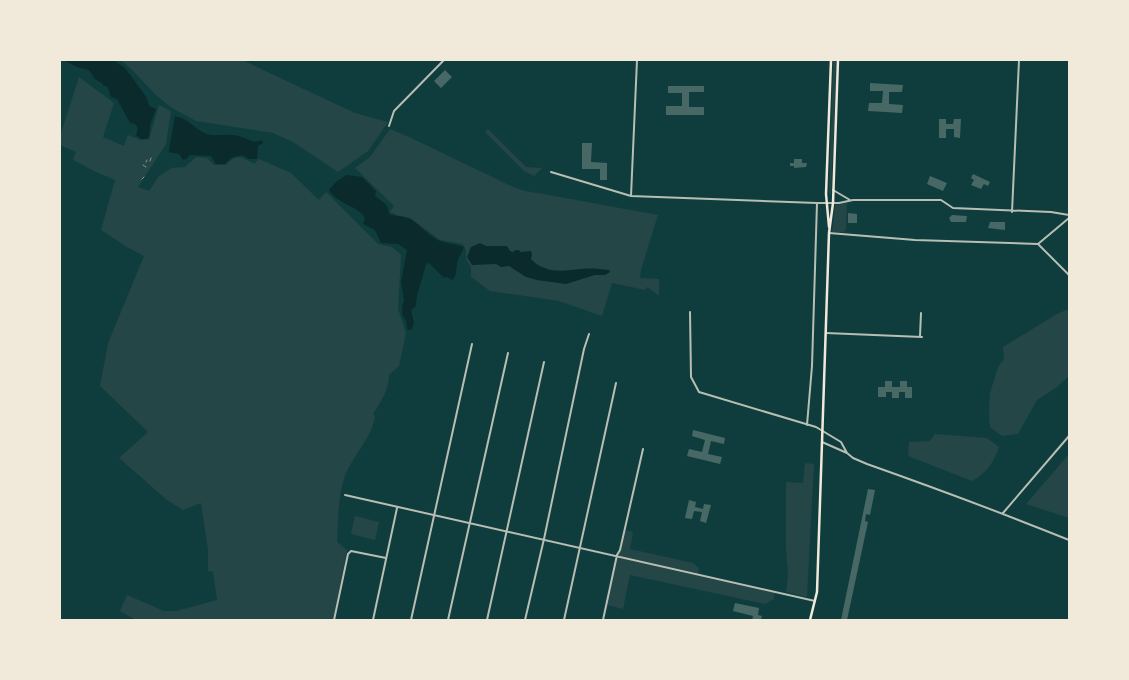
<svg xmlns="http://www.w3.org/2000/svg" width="1129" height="680" font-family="Literata,serif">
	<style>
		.green { fill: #244646 }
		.water { fill: #0a2a2b }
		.building { fill: #486865 }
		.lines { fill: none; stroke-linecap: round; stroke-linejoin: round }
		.path { stroke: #f1e9da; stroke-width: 0.5 }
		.minor { stroke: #b8beb3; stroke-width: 2 }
		.tertiary { stroke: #b8beb3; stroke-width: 2 }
		.secondary { stroke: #f1e9da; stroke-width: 2.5 }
	</style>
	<rect width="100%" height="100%" fill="#0f3d3e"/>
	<!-- green -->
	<path class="green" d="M121 60H242L355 113 388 122 368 151 338 172 293 142 273 133 196 121 172 108 157 96 132 70Z
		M833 60H837L831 194 829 195Z
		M79 77 114 103 103 137 124 146 128 135 141 140 149 139 159 105 171 111 166 144 138 187 149 191 159 176 172 168 185 167 196 157 207 158 214 165H226C237 153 241 157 254 164L259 159 291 173 319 200 326 192 378 244 392 247 401 255 398 309 406 333 399 366 389 375C389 389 381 402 373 414L375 416C372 438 353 455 345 476 338 496 338 520 337 542L347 550 333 620H136L120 611 127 595 164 611H176L217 600 213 572 208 571V550L201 503 183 510 167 500 119 458 148 432 100 386 108 343 144 256 127 247 101 230 115 180 94 171 73 160 76 152 60 145V136Z
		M390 129C422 142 452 158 484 173 502 181 518 192 538 193L658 215 641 270 640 278 659 279V296L647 287 645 290 612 283 602 316 559 301 490 291 471 277V267L466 259V250L463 244 440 240 410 218 399 216 390 212 394 206 355 168 370 157Z
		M488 129 526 167 542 168 534 176 524 171 485 132Z
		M847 203 846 230 844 232H832L835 205Z
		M1066 310 1069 311V376L1057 387 1037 400 1018 434 1002 436 990 427 989 414 990 393 998 367 1004 359 1003 347 1057 314Z
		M935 434 987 438 999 447C993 463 987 473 972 481L908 456 909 442 930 441Z
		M1069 454V518L1026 504Z
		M805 463 814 464 807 597 786 592 788 575 786 549V482L803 483Z
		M355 516 379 522 375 540 351 534Z
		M625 530 633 532 630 549 693 563 699 568 698 574 775 592 774 599 765 604 630 575 623 609 607 605 617 555 620 550Z"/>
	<!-- water -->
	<path class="water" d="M63 60H113L125 68 147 98 149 106 156 109 150 125 149 137 147 139H141L136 135 138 128 135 124 130 123 117 99 111 97 107 86H103V84L95 79 89 70 77 67Z
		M175 116C188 118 195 130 207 134 215 137 223 134 231 135 240 135 246 139 254 142L262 140 263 143 258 146 257 159H249L242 155 231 158 225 164H216L211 156 189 155 188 158 183 160 179 154 169 152V149Z
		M347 175 362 177 376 191 375 196C382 202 389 204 389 214 396 217 405 215 412 220 421 226 430 237 440 241 448 244 456 244 464 247L461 254 458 259 455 277 452 280 447 277 444 278 429 263 426 264C423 279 416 292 416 306L411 310 414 323 412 329 409 330 407 329 406 321 402 314V307L404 300 401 282 407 250 398 244 381 243 375 230 363 224 365 218C356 204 338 205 329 190L337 181Z
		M480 243 486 246H507L510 251 514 252 515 250H519L520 252 531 251 532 254 531 259C545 274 563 271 581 269 590 268 600 269 609 270L610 272 605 275H595L566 284 537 280 526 277 509 266 501 267 496 264 472 265 467 257 471 247Z"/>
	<!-- building -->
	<path class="building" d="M445 70 452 77 441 88 434 81Z
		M870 83 903 85 902 92H889V104L903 105 902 113 868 111 869 103H882L883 91H870Z
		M668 86H704V92H689V107H704V115H666V106H682V93H668Z
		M939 119H946V124H953L954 119H961L960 138 954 137V129H946V138H939Z
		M582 143H592L591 162 607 163V180H600V169H582Z
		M794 159H802V163H807L806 167 794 168V166H790V163H794Z
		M973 174 990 182 988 186 984 184 981 189 971 185 974 180 971 178Z
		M930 176 947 183 943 191 927 184Z
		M848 213 857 214V223H848Z
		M952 215 967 216 966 222H951L949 218Z
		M990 222H1005V230L988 228Z
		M885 381H892V387H900V381H907V387H912V398H905V392H899V398H892V392H886V397H878V387H885Z
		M693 430 725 438 724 444 711 441 708 454 722 457 720 464 687 456 689 449 702 452 705 440 692 436Z
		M868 489 875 490 870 515 866 514 865 521 868 522 847 620H841Z
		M689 500 696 502 695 507 703 509 704 504 711 505 706 523 700 521 702 512 694 511 692 519 685 518Z
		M735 603 759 608 758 615 762 616 761 620H752L753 616 733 611Z"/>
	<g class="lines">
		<!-- path -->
		<path class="path" d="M150 161 151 158
			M146 162 147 160
			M143 165 146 167
			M142 179 144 177"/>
		<!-- minor -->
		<path class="minor" d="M389 126 394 111 444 60
			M551 172 631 196 817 203H839L853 200H941L953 208 1051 212 1069 215
			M833 190 850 200
			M631 196 637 60
			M1012 212 1019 60
			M829 233 915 240 1038 244 1069 218
			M1038 244 1069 275
			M690 312 691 377 699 392 816 427 841 442 847 453
			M826 333 922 337
			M920 336 921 313
			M807 425 812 366 817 203
			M822 442 847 453 853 458 867 464C935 488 1002 513 1069 540
			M1003 513 1069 436
			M544 539 584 349 589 334
			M617 555 620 550 643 449
			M334 620 348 554 351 551 386 558
			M411 620 472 344
			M448 620 508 353
			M487 620 544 362
			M564 620 616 383"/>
		<!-- tertiary -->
		<path class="tertiary" d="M345 495 815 601
			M373 620 397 508
			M525 620 544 539
			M603 620 617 555"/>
		<!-- secondary -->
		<path class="secondary" d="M829 227 826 194 831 60
			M810 620 817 592 829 233 833 203 838 60"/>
	</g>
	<!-- border -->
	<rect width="1129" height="680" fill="none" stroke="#f1e9da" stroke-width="122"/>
</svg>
